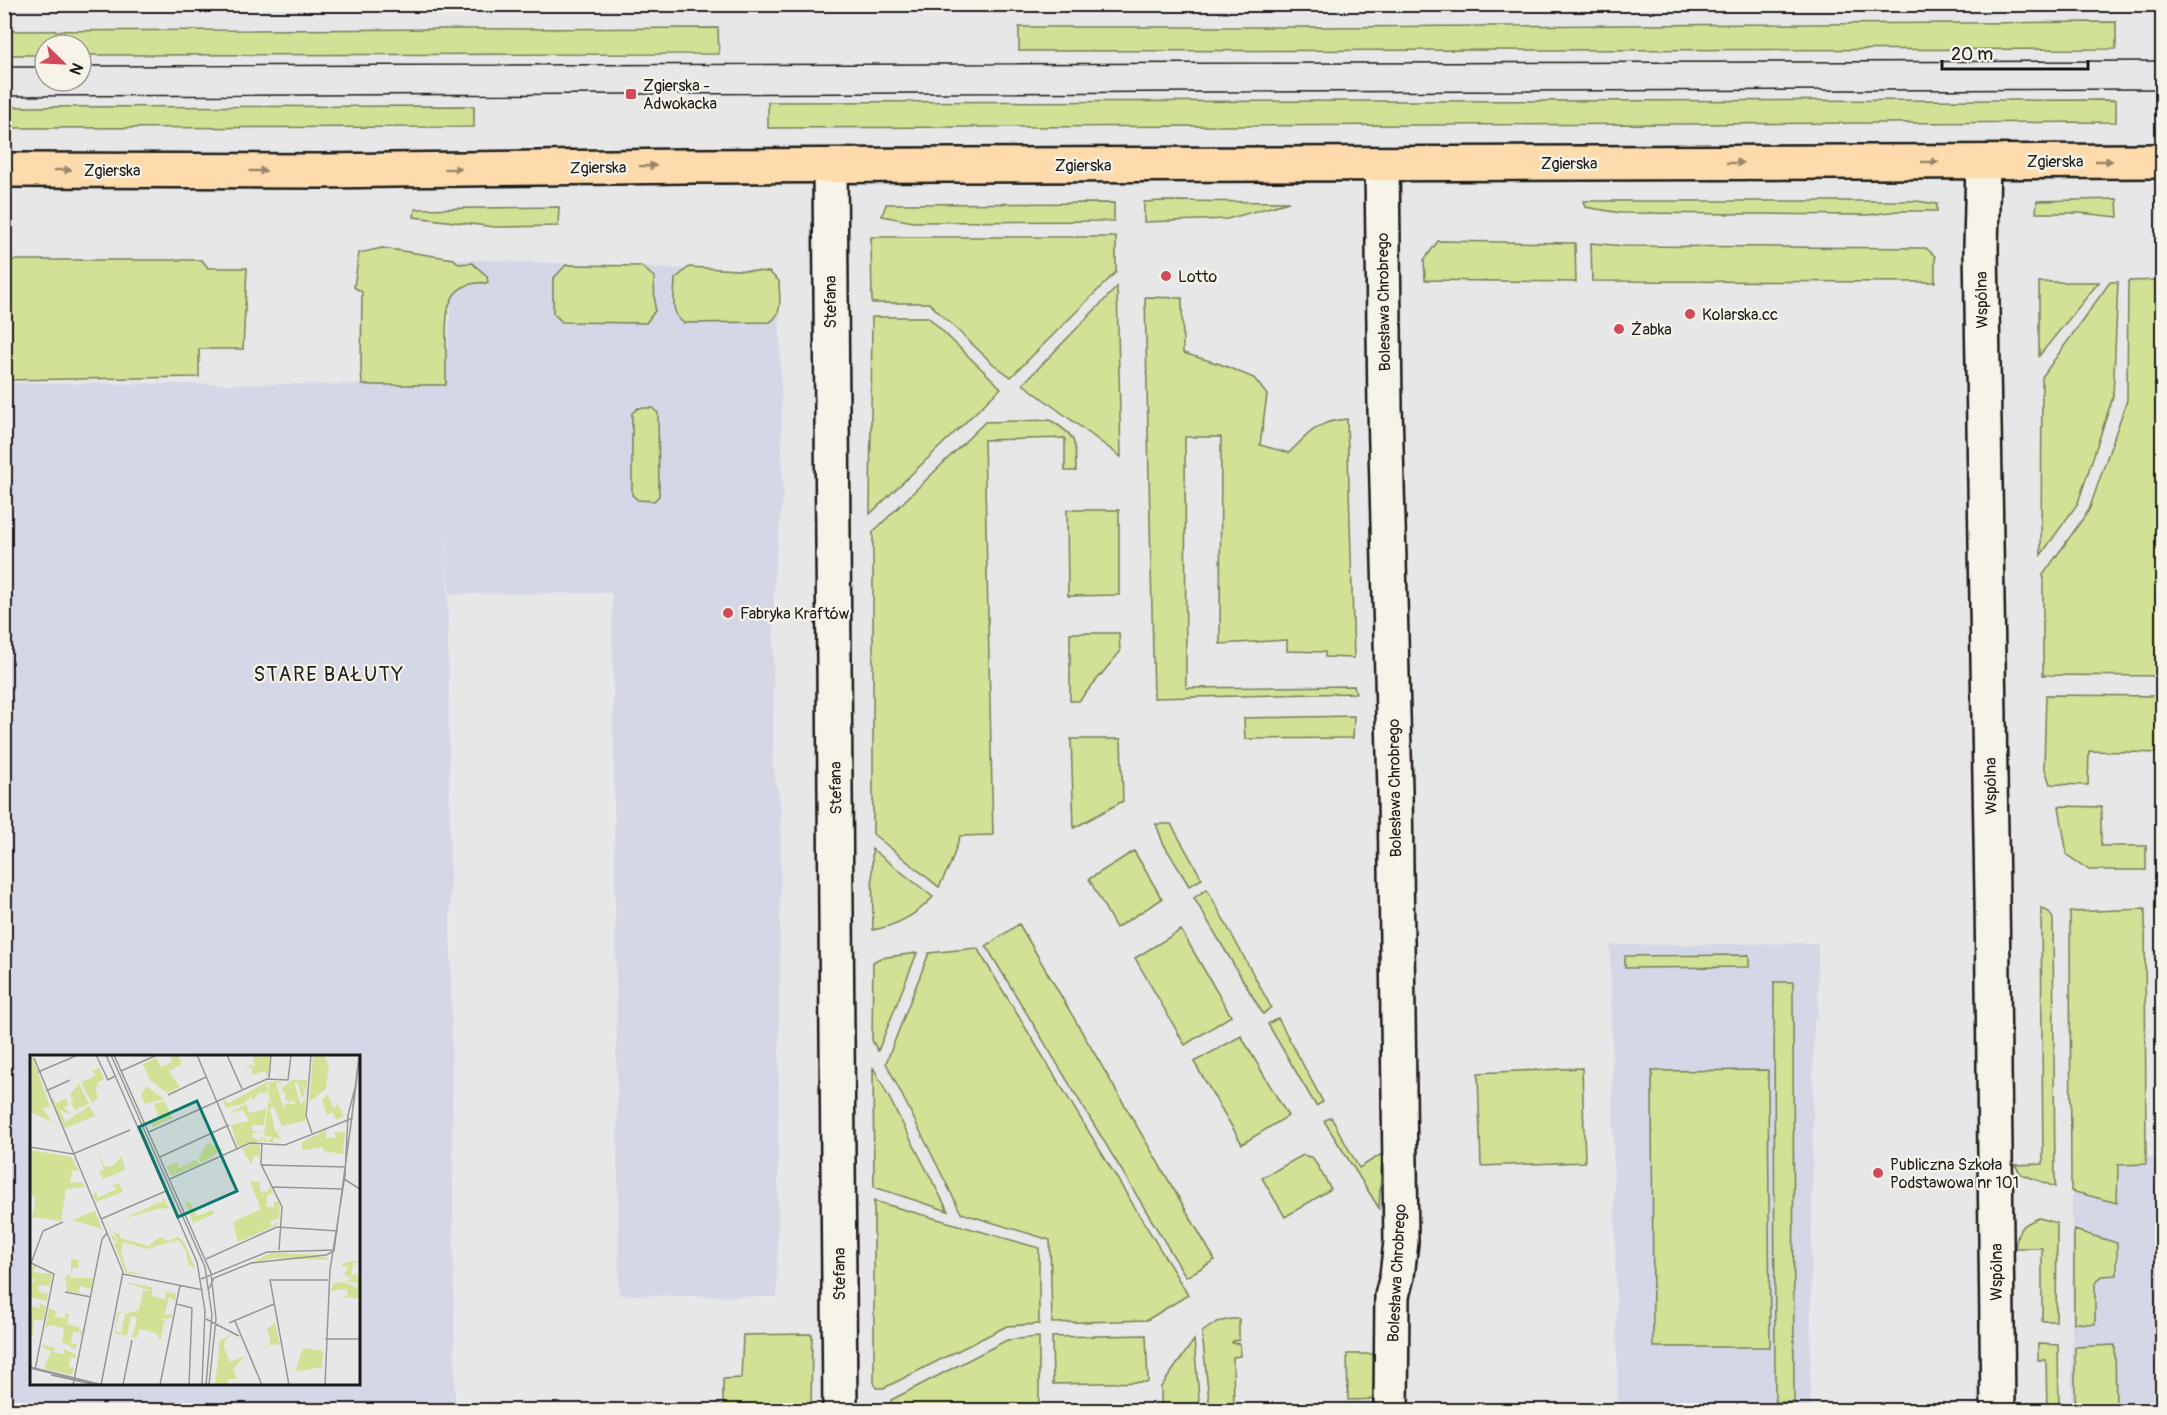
<svg xmlns="http://www.w3.org/2000/svg" width="2167" height="1415" font-family="Pangolin,sans-serif">
	<style>
		.built { fill: #d4d8e6; fill-rule: evenodd }
		.green { fill: #d1e296; stroke: #767f59; stroke-width: 1.5 }
		.lines { fill: none; stroke-linecap: round; stroke-linejoin: round }
		.minor-casing { stroke: #1c1c1c; stroke-width: 38 }
		.major-casing { stroke: #1c1c1c; stroke-width: 38 }
		.minor { stroke: #f7f3e8; stroke-width: 33 }
		.major { stroke: #fedbac; stroke-width: 33 }
		.tram { stroke: #1c1c1c; stroke-width: 1.5 }
		.oneway { fill: #98856b }
		.poi-dot { fill: #d1495b; stroke: #f7f3e8; stroke-width: 2 }
		.labels { text-anchor: middle; stroke-width: 4.5; stroke-linejoin: round; paint-order: stroke }
		.poi-label { font-size: 16px; fill: #1c1c1c; stroke: #f7f3e8; text-anchor: start }
		.street-label { font-size: 16px; fill: #1c1c1c; stroke: #f7f3e8 }
		.quarter-label { font-size: 20px; letter-spacing: 1.5px; fill: #1c1c1c; stroke: #f7f3e8 }
		.inset-road { fill: none; stroke: #969696; stroke-width: 1.5 }
		.view { fill: #0f766e; fill-opacity: 0.15; stroke: #0f766e; stroke-width: 3 }
		.inset-edge { fill: none; stroke: #1c1c1c; stroke-width: 3 }
	</style>
	<rect width="100%" height="100%" fill="#e7e7e7"/>
	<filter id="ink" filterUnits="userSpaceOnUse"><feTurbulence type="fractalNoise" baseFrequency=".0167" numOctaves="2"/><feDisplacementMap in="SourceGraphic" scale="12" xChannelSelector="R" yChannelSelector="G"/><feConvolveMatrix kernelMatrix="1 2 1 2 8 2 1 2 1" color-interpolation-filters="sRGB"/></filter>
	<g filter="url(#ink)">
		<!-- built -->
		<path class="built" d="M454 259 769 272 779 281 783 495 774 576 773 766 781 807 777 1297 619 1295 612 593 449 594 447 525 455 1410H5V383L445 385ZM32 1056H358V1384H32Z
			M1818 943V1020L1814 1021 1810 1410H1618L1610 945Z
			M2162 1157V1410H2072V1158Z"/>
		<!-- green -->
		<path class="green" d="M2116 22V49L1019 51V27H1315Z
			M718 28 719 54 81 55V45H45V55H4L5 31Z
			M2116 100V122L768 128V102Z
			M474 106V127L4 128 5 107Z
			M2117 199 2118 217 2080 213H2036L2037 201Z
			M1163 201 1289 202 1227 219 1144 222V202Z
			M1583 201H1916L1937 204V211H1898L1868 215 1621 213 1585 207Z
			M1114 203V221L913 222 882 216 886 204Z
			M559 207 558 226 495 227 414 217 415 209Z
			M871 237H1116V272L1011 377 992 363 929 303H872Z
			M1438 241 1575 243 1576 282 1425 280 1424 260Z
			M1591 243 1624 246 1926 248 1935 256V282L1592 281Z
			M382 248 454 259 459 264 472 263 487 276 488 283C446 280 446 311 446 342 446 357 446 371 446 385H362L361 369 362 292 354 287 359 253Z
			M4 260H202L208 268H247L243 349H199V377L5 380Z
			M566 265 641 266 654 277 655 311 646 323 562 322 553 313V279Z
			M689 267 769 272 779 281C779 295 784 314 770 322L684 323C669 314 675 295 675 279Z
			M2162 280V676L2043 675V575L2089 510 2127 400 2128 281Z
			M2039 282H2099L2039 356Z
			M2110 282H2118L2113 397 2078 503 2041 555 2042 377Z
			M1117 287 1121 457 1023 384Z
			M1145 297 1182 298 1183 353 1220 364 1254 378 1267 395 1260 445 1289 453C1309 433 1317 421 1347 419L1354 658 1325 657V652L1287 651V640L1220 644 1221 437H1185L1186 688 1354 686 1356 693 1154 698Z
			M872 317H928L1001 388 870 514Z
			M638 408H652L658 413 659 496 654 501 638 500 632 495V413Z
			M1050 420C1078 437 1075 440 1076 471H1065V438L984 440 993 835 960 836 951 863 939 887 873 834V532L985 422Z
			M1067 510H1119V595L1068 596Z
			M1070 633H1119L1120 652 1079 701H1070Z
			M2046 695 2162 696V753L2089 751 2088 785 2050 784 2044 766Z
			M1354 716 1353 738 1245 739 1244 718Z
			M1071 739H1121L1123 801 1074 828Z
			M2059 806 2101 807V846H2146V870H2089L2067 855Z
			M1156 824H1171L1202 879 1189 886 1163 843Z
			M872 849 933 897C916 915 898 925 873 930Z
			M1134 851 1162 899 1116 928 1089 879Z
			M1207 889 1271 1007 1263 1014 1194 898Z
			M2041 908 2049 912 2053 919 2055 1187 2021 1174 2015 1165 2043 1164Z
			M2145 909 2146 1164 2118 1165 2117 1203 2071 1191 2070 912Z
			M1019 924 1215 1260 1186 1277 986 946Z
			M1181 930 1231 1016 1185 1045 1135 958Z
			M977 948 1188 1295 1147 1320 1052 1323 1050 1240 961 1213 886 1063 929 953Z
			M917 953 878 1051 872 1040 873 962 880 958Z
			M1749 955V967L1625 968V956Z
			M1774 982H1793L1794 1402H1775Z
			M1278 1018 1323 1102 1316 1106 1268 1024Z
			M1241 1036 1288 1116 1242 1144 1194 1062Z
			M873 1067 948 1211 874 1187Z
			M1582 1068 1585 1162 1481 1166 1478 1073Z
			M1768 1070 1770 1347H1653L1652 1071Z
			M1331 1117 1359 1168 1382 1154 1379 1208 1324 1121Z
			M1303 1155 1313 1158 1331 1189 1285 1217 1262 1178Z
			M874 1201 1039 1248V1324L1007 1326 884 1388H876L874 1382Z
			M2039 1218 2057 1223 2056 1321H2042V1248H2015C2018 1228 2021 1225 2039 1218Z
			M2074 1230 2117 1243V1275L2102 1276 2095 1284V1324L2074 1323Z
			M1232 1319H1239V1340L1233 1341 1232 1343 1240 1344V1356L1233 1357 1234 1410H1210L1202 1332 1217 1322Z
			M812 1334 811 1410H723V1379L741 1378 743 1335Z
			M1146 1335 1148 1382 1053 1384 1052 1337Z
			M1039 1337V1410H934V1409L891 1407V1400L1007 1340Z
			M1194 1340 1200 1410H1161V1387Z
			M2038 1344 2058 1345 2059 1410H2047L2046 1360H2038Z
			M2115 1345 2116 1410H2075V1347Z
			M1347 1354H1380V1399L1348 1400Z"/>
		<g class="lines">
			<!-- minor casing -->
			<g class="minor-casing">
				<path id="minor" d="M1983 162 1981 248 1992 895 1998 1410
					M1382 164 1385 408 1395 791 1401 1242 1397 1276 1392 1296 1391 1410
					M830 166 840 1410"/>
			</g>
			<!-- major casing -->
			<g class="major-casing">
				<path id="major" d="M4 170 323 171 685 166 2162 161"/>
			</g>
			<!-- minor -->
			<use href="#minor" class="minor"/>
			<!-- major -->
			<use href="#major" class="major"/>
			<!-- tram -->
			<path class="tram" d="M81 66 2162 61
				M4 67H45
				M4 96 2162 89"/>
		</g>
		<!-- one-way arrows -->
		<defs><path id="oneway-solid" d="M-6-.8H1V-3.2L6.5 0L1 3.2V.8H-6Z" transform="scale(1.5)"/></defs>
		<g class="oneway">
			<use href="#oneway-solid" transform="translate(2104 161)"/>
			<use href="#oneway-solid" transform="translate(1930 162)"/>
			<use href="#oneway-solid" transform="translate(1735 163)"/>
			<use href="#oneway-solid" transform="translate(648 166) rotate(-1)"/>
			<use href="#oneway-solid" transform="translate(453 169) rotate(-1)"/>
			<use href="#oneway-solid" transform="translate(63 170)"/>
			<use href="#oneway-solid" transform="translate(258 171)"/>
		</g>
	</g>
	<!-- markers -->
	<g class="poi-dot">
		<rect x="625" y="88" width="12" height="12" rx="3"/>
		<circle cx="1166" cy="276" r="6"/>
		<circle cx="1690" cy="314" r="6"/>
		<circle cx="1619" cy="329" r="6"/>
		<circle cx="728" cy="613" r="6"/>
		<circle cx="1878" cy="1173" r="6"/>
	</g>
	<g class="labels">
		<!-- poi labels -->
		<g class="poi-label">
			<text x="643" y="91">Zgierska -<tspan x="643" dy="18">Adwokacka</tspan></text>
			<text x="1178" y="282">Lotto</text>
			<text x="1702" y="320">Kolarska.cc</text>
			<text x="1631" y="335">Żabka</text>
			<text x="740" y="619">Fabryka Kraftów</text>
			<text x="1890" y="1170">Publiczna Szkoła<tspan x="1890" dy="18">Podstawowa nr 101</tspan></text>
		</g>
		<!-- street labels -->
		<g class="street-label">
			<text x="2055" y="167">Zgierska</text>
			<text x="1569" y="169">Zgierska</text>
			<text x="1083" y="171">Zgierska</text>
			<text transform="translate(598 167) rotate(-1)" y="6">Zgierska</text>
			<text x="112" y="176">Zgierska</text>
			<text transform="translate(1981 300) rotate(-91)" y="6">Wspólna</text>
			<text transform="translate(830 302) rotate(-90)" y="6">Stefana</text>
			<text transform="translate(1383 302) rotate(-91)" y="6">Bolesława Chrobrego</text>
			<text transform="translate(1990 786) rotate(-91)" y="6">Wspólna</text>
			<text transform="translate(835 788) rotate(-91)" y="6">Stefana</text>
			<text transform="translate(1394 788) rotate(-91)" y="6">Bolesława Chrobrego</text>
			<text transform="translate(1996 1272) rotate(-90)" y="6">Wspólna</text>
			<text transform="translate(1396 1273) rotate(-87)" y="6">Bolesława Chrobrego</text>
			<text transform="translate(839 1274) rotate(-90)" y="6">Stefana</text>
		</g>
		<!-- quarter labels -->
		<g class="quarter-label">
			<text x="329" y="681">STARE BAŁUTY</text>
		</g>
	</g>
	<!-- overview -->
	<g transform="translate(30 1055)">
		<rect width="330" height="330" fill="#e7e7e7"/>
		<path d="M2 0 20 52 13 53 22 67 0 57ZM140 0H148L152 9 139 16 150 32 137 38 120 25 113 9 126 3 131 12 142 7ZM223 0H240L238 22 234 16 223 20 221 12 216 14 221 9 225 12ZM283 0H294L298 8 294 11 299 9 296 34 279 47ZM69 13 74 24 67 28 69 33 65 31 68 44 62 48 51 27 66 20 62 16ZM262 25H277L276 37 270 27 275 38 272 43 268 28H264L271 50 275 43V66L252 71 238 39 239 27 250 26 251 32 249 27 246 28 254 55 255 48 265 49 264 45 259 47 254 43 256 39 251 34ZM238 26 237 38 229 37 223 45 221 41 214 49 196 53 193 45 199 48ZM49 28 59 49 45 55 39 45 44 49 40 40ZM116 31 133 43 134 44 115 49 111 40ZM297 39 304 53 308 49 314 61 306 65 303 57 297 60 292 45ZM24 43 25 49 36 43 39 50 34 52 41 60 30 55 35 67 59 51 65 61 35 73 21 45ZM239 43 244 53H240L245 75 247 78 250 75 248 80 252 85 244 82 243 87 252 89 234 86V82L237 86 243 82 234 81ZM134 46 143 63 123 72 119 66 128 62 124 49ZM216 49 219 58 236 54 234 70H222V76L233 77 223 78 222 82 230 86 231 81 233 86 208 92 201 70 219 66 213 55 199 58ZM296 75V83H305V77H315L313 99 293 96V92L272 95V87ZM178 88 194 94 172 108 168 103ZM223 89 230 90V102L224 101 221 109 212 94ZM66 93 75 112 84 110 92 101 95 115 73 124 69 117 74 114ZM0 95 42 102 48 116H42L40 127 53 128 55 132 36 134 31 166 2 162 5 148V142L0 141ZM165 105 171 109 142 121 136 112 147 107 149 113ZM220 126 230 127V136L237 137 240 131 243 138 237 140V152H244V147H248L250 154 249 163 240 167 242 171 249 167 247 170 208 187 203 167 231 154ZM89 128 93 137 66 147 63 139 67 137V143L87 134 82 131ZM133 142 136 147 132 149 136 148 139 153 128 154 130 150 127 154 92 164 124 150 122 145 124 149 132 147ZM155 147H160L167 161 182 155 184 159 163 168ZM65 156 72 174 42 165 64 156ZM75 163 82 180 88 185 83 177 90 179V183L118 191 130 182 138 186 148 182 154 187 165 213 159 210 155 194 148 185 117 194 93 187 91 196 97 216 118 220 96 218 84 189 88 187 83 185ZM243 197V202L244 198 299 200 284 202H298L297 205 243 203 214 211ZM41 204 49 205 48 213 55 214 43 213 40 223H63L61 234 50 231 49 238 37 236 35 221 41 219ZM322 206 330 207V219L329 208 324 207 321 221 326 219 330 224V244L311 241H318L317 234 301 236 303 228 313 227 327 233 328 228 315 226 322 224 314 219 319 211 314 212 311 209ZM3 210 6 212 3 217 22 219 20 231 8 230 9 237 18 239 17 246 0 242V227L6 225 0 223ZM94 227 122 232V241L135 244 136 237 146 239 145 246 139 242 135 260 142 259V263L131 264 139 267H134L130 286 126 278 109 274 107 283 99 281 103 280 107 263 101 261 97 281 84 278 88 256 95 257 89 258 85 276 91 278 95 259 109 255 113 236H120ZM9 248 16 251 13 266 4 264 3 280H0V251L10 253ZM19 253 27 257 24 261 35 263V258L39 259 37 269 48 272 50 276 53 274 51 282 50 277H43L41 289 47 288 46 294 41 293 39 283 40 291 32 287 34 273 19 270 15 275ZM245 268 251 294 250 290 242 289 227 296 241 288 237 274ZM205 278 195 285 194 292 200 307 215 301 203 314 207 324H198L197 330H185L190 285ZM12 292V290L26 293 23 297 34 299V294L46 300 45 304 41 301 39 312H44L42 320 14 314 21 296ZM273 293 293 296 292 312 265 317Z" fill="#d1e296"/>
		<path class="inset-road" d="M66 0 78 25 85 21M76 0 167 207 175 256 172 330M81 0 175 212 182 260 176 330M84 0 181 218 186 264 179 330M167 0 207 94M197 0 212 34M281 0 276 61 282 78M4 3 77 178 72 184 43 330M91 16 127 0M8 17 48 0M239 23 241 0M16 36 40 25M138 40 176 22M119 77 237 24 258 25 261 0M320 77 329 0M232 88 231 109 252 152 249 195M0 92 43 99 100 75M130 102 199 70M232 110 316 112M140 124 220 88 255 90 323 63M314 124 330 134M243 132 313 134M71 164 136 136M176 204 247 172 308 176M1 208 24 219 5 315M0 211 13 176 33 167M300 215 315 120 318 60 326 29M93 219 173 235M171 224 237 197 305 195M179 234 184 223 221 208 296 200 304 196 330 0M35 237 61 242M147 249 162 253 159 330M176 264 209 281M205 266 232 330M199 268 244 249M295 284H330M0 312 73 330M0 313 70 330M21 320 67 330M71 330 93 217 77 178M93 330 102 285M130 330 150 230M259 330 240 225H298M295 330 300 214"/>
		<path class="view" d="M167 46 207 136 148 162 109 72Z"/>
		<rect width="330" height="330" class="inset-edge"/>
	</g>
	<!-- margin -->
	<rect width="2167" height="1415" fill="none" stroke="#f7f3e8" stroke-width="24"/>
	<rect x="12" y="12" width="2143" height="1391" fill="none" stroke="#1c1c1c" stroke-width="2" filter="url(#ink)"/>
	<!-- north arrow -->
	<g transform="translate(63 63) rotate(114)"><circle r="28" fill="#f7f3e8" stroke="#9f9d96" stroke-width="1.5"/>
	<path d="M0-4.5L10 22L0 15L-10 22Z" fill="#d1495b"/>
	<text y="-9" font-size="16" font-weight="bold" text-anchor="middle" fill="#1c1c1c">N</text>
	</g>
	<!-- scale -->
	<path d="M1942 60v9h146v-9" fill="none" stroke="#1c1c1c" stroke-width="3"/>
	<text x="1951" y="60" font-size="18" fill="#1c1c1c" stroke="#f7f3e8" stroke-width="4.5" paint-order="stroke">20 m</text>
</svg>
